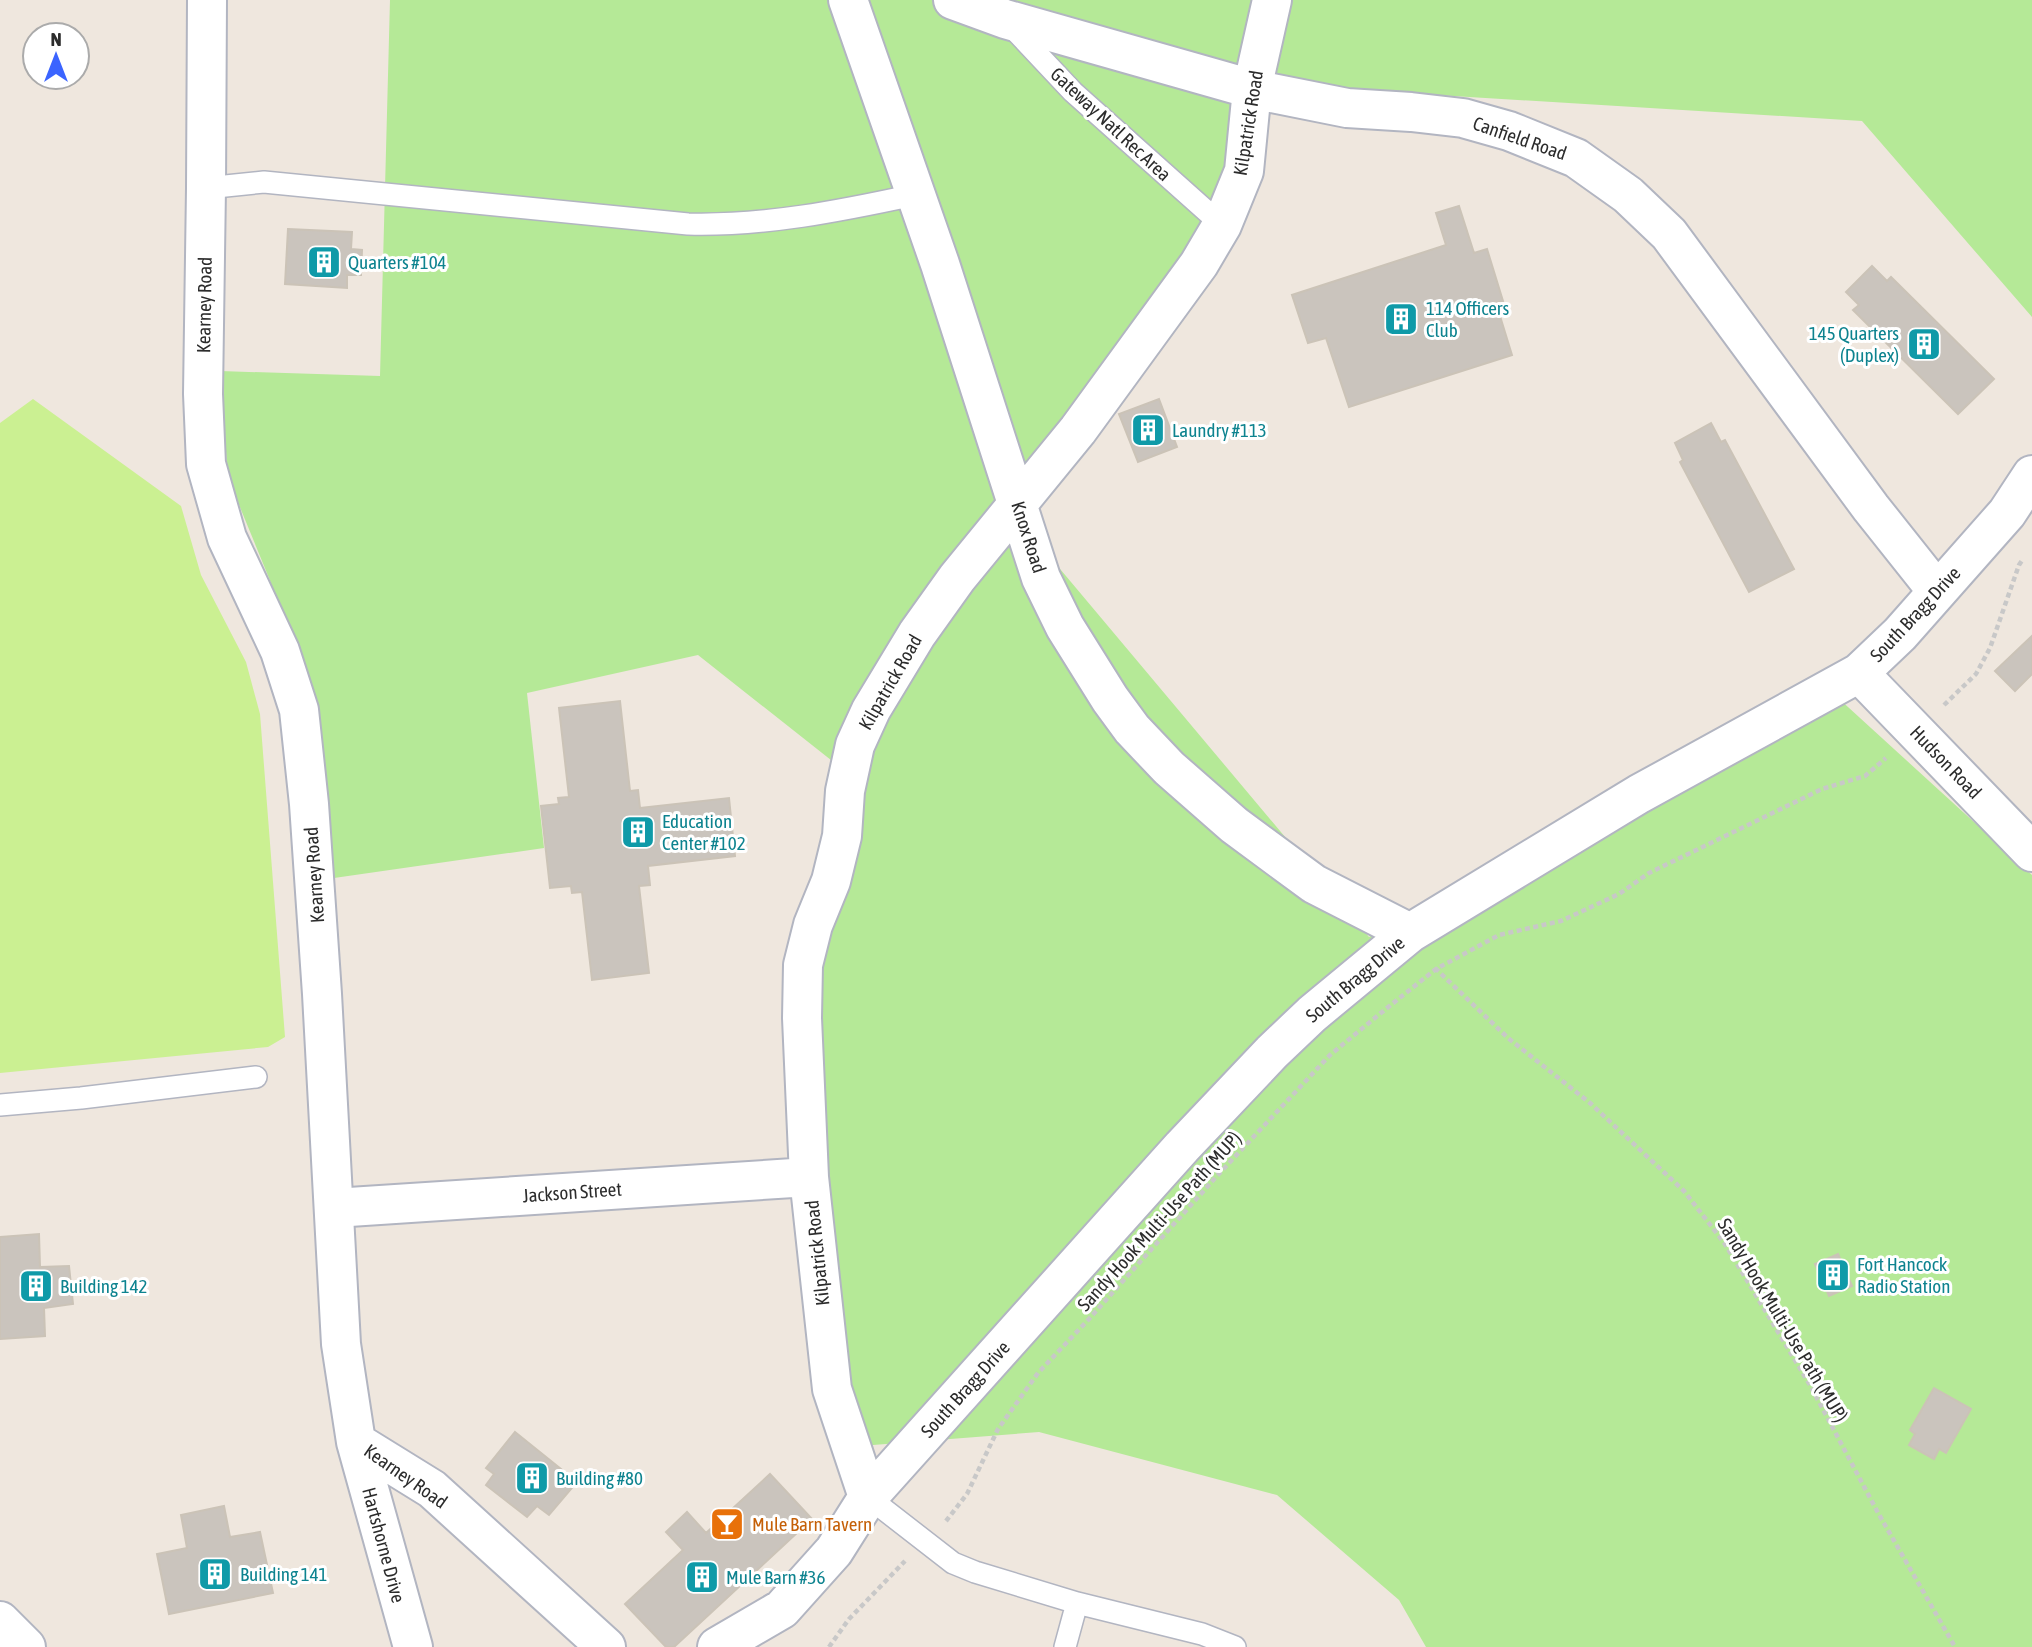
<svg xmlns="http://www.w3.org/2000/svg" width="2032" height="1647" font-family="'Asap Condensed',sans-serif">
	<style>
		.green { fill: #b5e997 }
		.pitch { fill: #cbf092 }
		.building { fill: #cac4bd; stroke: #cbc3b7; stroke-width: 2 }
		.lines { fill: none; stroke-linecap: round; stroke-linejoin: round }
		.lane-casing { stroke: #b2b5c1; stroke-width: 24 }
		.street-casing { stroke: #b2b5c1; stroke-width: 42 }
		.secondary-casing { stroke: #b2b5c1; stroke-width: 42 }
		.path { stroke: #c8c8c8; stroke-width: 4.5; stroke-dasharray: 5 3.5; stroke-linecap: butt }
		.lane { stroke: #fff; stroke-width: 21 }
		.street { stroke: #fff; stroke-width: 38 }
		.secondary { stroke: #fff; stroke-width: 38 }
		.labels { text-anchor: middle; stroke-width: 6; stroke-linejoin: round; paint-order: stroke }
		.street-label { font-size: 19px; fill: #2c2c2c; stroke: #fff }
		.culture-label { font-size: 19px; fill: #0d838f; stroke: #fff; text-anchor: start }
		.food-label { font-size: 19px; fill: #c56008; stroke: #fff; text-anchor: start }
	</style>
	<rect width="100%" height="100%" fill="#efe7de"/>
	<!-- green -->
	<path class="green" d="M390 0H2032V317L1862 121 1259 84 1229 227 998 495 1369 937 1825 686 2032 875V1647H1426L1399 1600 1277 1495 1039 1432 860 1446 800 1013 855 779 698 655 527 693 544 848 334 878 316 706 269 578 228 478 220 371 380 376Z"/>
	<!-- pitch -->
	<path class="pitch" d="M33 399 181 506 201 575 246 662 260 714 285 1037 268 1047 0 1073V423Z"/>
	<!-- building -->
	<path class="building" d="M1459 206 1474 253 1487 249 1503 301 1496 303 1512 355 1349 407 1326 338 1308 343 1292 295 1446 245 1436 213Z
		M288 229 352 232 351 249 362 250 361 275H347V288L285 284Z
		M1872 266 1887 281 1891 277 1994 379 1958 414 1853 310 1859 305 1846 292Z
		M1159 399 1177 447 1138 462 1119 414Z
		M1711 423 1721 442 1725 440 1794 569 1749 592 1680 462 1683 460 1675 443Z
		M2032 636V674L2015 691 1995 671Z
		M620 701 630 791 638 790 640 808 729 798 735 856 648 866 650 885 639 886 649 973 592 980 582 892 572 893 571 886 550 888 541 806 559 804 558 798 569 797 559 708Z
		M39 1234 40 1267 69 1266 73 1304 44 1308 45 1336 0 1339V1237Z
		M1838 1254 1852 1286 1829 1296 1815 1264Z
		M1934 1388 1971 1409 1946 1453 1939 1449 1934 1459 1909 1445 1915 1434 1910 1430Z
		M515 1432 577 1482 549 1515 537 1506 527 1517 486 1485 494 1474 486 1468Z
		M770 1474 812 1519 674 1647H666L625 1604 683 1550 666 1532 687 1512 706 1533Z
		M224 1506 230 1537 260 1532 273 1593 169 1614 157 1554 187 1548 181 1515Z"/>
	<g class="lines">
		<!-- lane casing -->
		<g class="lane-casing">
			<path id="lane" d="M1010 25 1073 92 1222 225
				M206 188 264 182 688 224C764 226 840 211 914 195
				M0 1105 81 1098 256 1077
				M868 1497 953 1563 975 1572 1077 1603 1202 1634 1235 1647
				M1065 1647 1077 1603"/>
		</g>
		<!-- street casing -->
		<g class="street-casing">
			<path id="street" d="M848 0 940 264 1041 578 1065 627 1110 699 1132 729 1169 768 1234 825 1314 884 1410 933
				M953 0 1005 19 1252 89 1347 108 1411 112 1463 118 1509 131 1576 158 1628 195 1669 234 1871 508 1937 591
				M334 1208 809 1177
				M868 1497 832 1389 809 1177 802 1018 803 965 813 925 831 881 842 836 845 791 855 745 871 710 917 634 957 578 1078 430 1199 264 1222 225 1244 171 1252 89 1272 0
				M0 1621 26 1647
				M717 1647 782 1609 834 1551 868 1497 1182 1147 1272 1052 1312 1014 1410 933 1639 794 1859 673 1900 634 2007 513 2032 475"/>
		</g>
		<!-- secondary casing -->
		<g class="secondary-casing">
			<path id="secondary" d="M207 0 206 188 203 394 206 464 227 538 280 651 299 710 309 804 322 994 341 1344 356 1442 413 1647
				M1859 673 2032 852
				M356 1442 432 1489 606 1647"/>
		</g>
		<!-- path -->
		<path class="path" d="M1944 705 1976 674 1990 648 2019 565 2023 559
			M1435 968 1508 1038 1590 1103 1684 1191 1725 1244 1810 1385 1877 1511 1955 1647
			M946 1521 967 1494 998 1429 1038 1373 1089 1319 1216 1177 1330 1055 1387 1008 1436 969 1499 935 1561 921 1619 894 1649 873 1822 789 1865 776 1886 758
			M829 1647 849 1619 905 1561"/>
		<!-- lane -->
		<use href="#lane" class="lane"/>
		<!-- street -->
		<use href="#street" class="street"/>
		<!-- secondary -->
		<use href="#secondary" class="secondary"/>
	</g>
	<!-- icons -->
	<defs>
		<g id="building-square" transform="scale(1.75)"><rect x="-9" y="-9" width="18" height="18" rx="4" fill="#0f9aa8" stroke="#fff"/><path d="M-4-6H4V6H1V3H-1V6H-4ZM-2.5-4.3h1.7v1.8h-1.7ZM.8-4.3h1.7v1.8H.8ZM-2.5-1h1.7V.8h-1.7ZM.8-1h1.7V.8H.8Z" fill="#fff"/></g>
		<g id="bar-square" transform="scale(1.75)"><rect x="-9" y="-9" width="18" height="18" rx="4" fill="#e8710a" stroke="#fff"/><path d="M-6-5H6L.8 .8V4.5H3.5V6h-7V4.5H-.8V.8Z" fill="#fff"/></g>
	</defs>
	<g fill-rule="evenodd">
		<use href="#building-square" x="324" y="262"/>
		<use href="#building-square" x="1401" y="319"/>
		<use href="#building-square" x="1924" y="344"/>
		<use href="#building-square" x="1148" y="430"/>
		<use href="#building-square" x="638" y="832"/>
		<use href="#building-square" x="1833" y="1275"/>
		<use href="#building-square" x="36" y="1286"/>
		<use href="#building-square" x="532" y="1478"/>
		<use href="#bar-square" x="727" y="1524"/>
		<use href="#building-square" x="215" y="1574"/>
		<use href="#building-square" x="702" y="1577"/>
	</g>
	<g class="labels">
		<!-- street labels -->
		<g class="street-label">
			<text transform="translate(1248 123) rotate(-81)" y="7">Kilpatrick Road</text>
			<text transform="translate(1111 124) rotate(43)" y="7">Gateway Natl Rec Area</text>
			<text transform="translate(1520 138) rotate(19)" y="7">Canfield Road</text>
			<text transform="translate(204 305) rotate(-89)" y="7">Kearney Road</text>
			<text transform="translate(1029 537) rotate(72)" y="7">Knox Road</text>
			<text transform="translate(1915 614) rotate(-47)" y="7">South Bragg Drive</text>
			<text transform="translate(890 682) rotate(-60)" y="7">Kilpatrick Road</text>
			<text transform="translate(1946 762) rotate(46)" y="7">Hudson Road</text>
			<text transform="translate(314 875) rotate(-94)" y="7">Kearney Road</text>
			<text transform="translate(1355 979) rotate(-40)" y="7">South Bragg Drive</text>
			<text transform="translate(572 1192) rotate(-4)" y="7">Jackson Street</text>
			<text transform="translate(1159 1221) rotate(-48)" y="7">Sandy Hook Multi-Use Path (MUP)</text>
			<text transform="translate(817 1253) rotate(-96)" y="7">Kilpatrick Road</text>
			<text transform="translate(1783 1320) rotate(59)" y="7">Sandy Hook Multi-Use Path (MUP)</text>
			<text transform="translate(965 1389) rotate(-48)" y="7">South Bragg Drive</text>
			<text transform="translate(406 1476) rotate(35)" y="7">Kearney Road</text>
			<text transform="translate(384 1545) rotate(75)" y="7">Hartshorne Drive</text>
		</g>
		<!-- culture labels -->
		<g class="culture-label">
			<text x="348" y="269">Quarters #104</text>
			<text x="1426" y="315">114 Officers<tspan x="1426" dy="22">Club</tspan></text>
			<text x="1899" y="340" text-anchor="end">145 Quarters<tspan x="1899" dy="22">(Duplex)</tspan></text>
			<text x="1172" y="437">Laundry #113</text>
			<text x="662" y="828">Education<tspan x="662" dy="22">Center #102</tspan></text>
			<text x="1857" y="1271">Fort Hancock<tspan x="1857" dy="22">Radio Station</tspan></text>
			<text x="60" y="1293">Building 142</text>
			<text x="556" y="1485">Building #80</text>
			<text x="240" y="1581">Building 141</text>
			<text x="726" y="1584">Mule Barn #36</text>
		</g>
		<!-- food labels -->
		<g class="food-label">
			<text x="752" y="1531">Mule Barn Tavern</text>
		</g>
	</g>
	<!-- north arrow -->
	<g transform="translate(56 56)"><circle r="33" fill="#ffffff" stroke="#ababab" stroke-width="2"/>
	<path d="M0-5L12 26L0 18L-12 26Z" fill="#3b64ff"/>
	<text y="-10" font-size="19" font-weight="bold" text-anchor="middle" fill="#2c2c2c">N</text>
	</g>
</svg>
